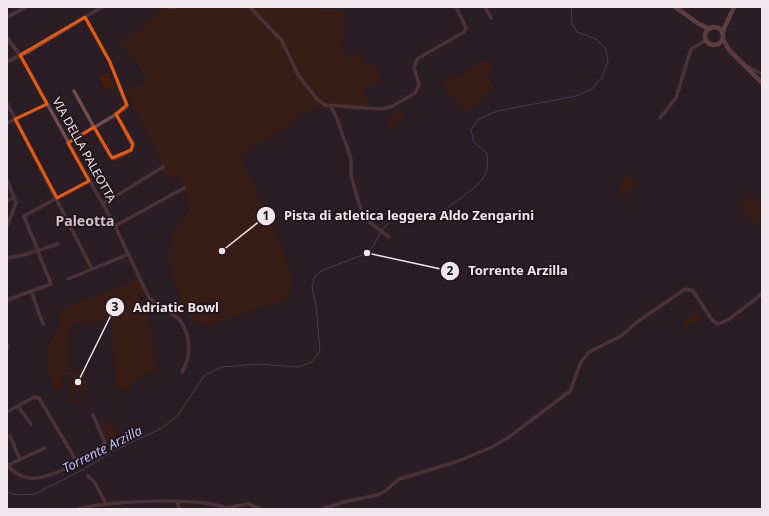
<svg xmlns="http://www.w3.org/2000/svg" width="769" height="516" font-family="'Noto Sans',sans-serif">
	<style>
		.green { fill: #471e05; fill-rule: evenodd }
		.lines { fill: none; stroke-linecap: round; stroke-linejoin: round }
		.stream { stroke: #686494; stroke-width: 1 }
		.minor { stroke: #714c4d; stroke-width: 3.5 }
		.tertiary { stroke: #714c4d; stroke-width: 4 }
		.secondary { stroke: #9d6266; stroke-width: 4.5 }
		.marked { fill: none; stroke: #e8590c; stroke-width: 3; stroke-linejoin: round }
		.labels { text-anchor: middle; stroke-width: 3.5; stroke-linejoin: round; paint-order: stroke }
		.street-label { font-size: 12px; fill: #f0e6eb; stroke: #21141b }
		.water-label { font-size: 13px; font-style: italic; fill: #bbc1fe; stroke: #21141b }
		.quarter-label { font-size: 14px; font-weight: bold; fill: #d0bec8; stroke: #21141b }
		.leader { fill: none; stroke: #f0e6eb; stroke-width: 1.5 }
		.callout-dot { fill: #f0e6eb; stroke: #21141b; stroke-width: 1.5 }
		.mark-label { font-size: 12px; text-anchor: middle; font-weight: bold; fill: #111 }
		.callout-label { font-size: 13px; text-anchor: middle; font-weight: bold; fill: #f0e6eb; stroke: #21141b; stroke-width: 3.5; stroke-linejoin: round; paint-order: stroke }
	</style>
	<rect width="100%" height="100%" fill="#2a1d25"/>
	<!-- green -->
	<path class="green" d="M161 7H296L343 10 345 21 342 41 347 59 359 54 364 64 377 67 382 83 364 89 369 107 329 104 328 108 315 107 240 157 277 234 291 275 293 285 287 298 280 302 254 309 209 325C204 326 201 326 197 323 185 315 168 270 169 256 170 237 177 224 190 210L180 177 172 180 169 173 165 175 161 169 164 168 126 92 148 79 120 41 140 28 161 10Z
		M485 57 491 64V70L487 75 494 86 467 113 442 85 455 73 459 77Z
		M107 72 114 85 106 90 99 77Z
		M399 110 405 117 392 128 386 122Z
		M626 174 636 179 628 197 618 193Z
		M748 194 762 205V228L740 207Z
		M139 279 144 292 138 293 139 299 147 302 156 372 142 375 139 379 130 381V390L115 388 112 320 110 317 95 323 88 322 70 325 69 375H62L63 388 54 389C44 367 43 342 62 325L57 310Z
		M697 311 702 318 687 327 682 320Z
		M70 372H86V400L71 403ZM74 392H83L84 399 73 400Z
		M100 424H111L121 435 108 441Z"/>
	<g class="lines">
		<!-- stream -->
		<path class="stream" d="M382 230C405 203 416 223 441 212 447 209 453 203 459 199 477 186 491 178 487 153L474 142 471 130 477 120 497 111 576 96 592 89 602 77 608 62 606 49 596 39 577 32 572 24 571 7
			M7 492 19 495 35 494 84 469 111 452 162 428 177 416 205 375 222 367 257 364 299 367 312 362 320 351 316 306 312 287 314 278 321 271 367 253 374 245 380 233"/>
		<!-- minor -->
		<path class="minor" d="M102 7 26 53 20 55 115 226 149 298 179 319C191 335 192 355 182 372
			M169 7H174
			M250 7 282 41 298 75 317 99 325 105 380 109 391 107 398 103 415 93 417 89 419 84 414 68 417 59 464 32 466 28 456 7
			M485 7 491 18
			M743 64 762 74
			M74 91 110 156 115 159 131 151 133 146 116 114
			M7 103 92 269
			M330 106 336 116 351 159V176L362 213 368 221 389 237
			M660 118 676 98 691 49 706 40
			M7 123 47 104
			M68 143 125 109 127 106 110 62 85 17
			M7 180 16 203 7 226
			M7 200 15 198
			M103 204 163 167
			M115 226 184 188
			M7 258 24 255 58 244
			M68 279 129 254
			M31 291 43 324
			M7 300 51 284 24 216 89 181
			M7 344 8 347
			M18 406 31 424
			M7 412 34 397 39 398 77 462
			M10 436 20 460
			M7 465C13 472 21 477 30 478 50 480 91 457 105 443L93 415
			M8 465 45 448
			M88 476 95 483 106 504
			M177 501 179 509
			M225 508 248 504 261 509
			M78 509C104 501 204 496 228 509
			M322 509 344 502 377 495 384 492 399 479 456 462 492 447 509 437 570 391 581 362 589 352 621 336 637 322 685 289 693 291 712 320 718 324 728 320 762 294"/>
		<!-- tertiary -->
		<path class="tertiary" d="M7 17 26 7
			M7 38 20 55 7 62"/>
		<!-- secondary -->
		<path class="secondary" d="M675 7 699 24 710 29
			M705 36a9 9 0 1 1 18 0a9 9 0 1 1-18 0Z
			M722 33 734 7
			M723 39 729 50 762 83"/>
	</g>
	<!-- marked area -->
	<path d="M0 0H769V516H0ZM85 17 110 62 127 105 116 114 133 144 131 150 112 158 94 127 68 143 89 181 57 198 15 119 47 104 20 55Z" fill="#2a1d25" fill-opacity=".55" fill-rule="evenodd"/>
	<path class="marked" d="M85 17 110 62 127 105 116 114 133 144 131 150 112 158 94 127 68 143 89 181 57 198 15 119 47 104 20 55Z"/>
	<g class="labels">
		<!-- street labels -->
		<g class="street-label">
			<text transform="translate(84 150) rotate(61)" y="4">VIA DELLA PALEOTTA</text>
		</g>
		<!-- water labels -->
		<g class="water-label">
			<text transform="translate(102 449) rotate(-27)" y="5">Torrente Arzilla</text>
		</g>
		<!-- quarter labels -->
		<g class="quarter-label">
			<text x="85" y="226">Paleotta</text>
		</g>
	</g>
	<!-- callouts -->
	<path class="leader" d="M222 251L266 216M367 253L450 271M78 382L115 307"/>
	<g class="callout-dot">
		<circle cx="222" cy="251" r="4"/>
		<circle cx="367" cy="253" r="4"/>
		<circle cx="78" cy="382" r="4"/>
		<circle cx="266" cy="216" r="10"/>
		<circle cx="450" cy="271" r="10"/>
		<circle cx="115" cy="307" r="10"/>
	</g>
	<g class="mark-label">
		<text x="266" y="220">1</text>
		<text x="450" y="275">2</text>
		<text x="115" y="311">3</text>
	</g>
	<g class="callout-label">
		<text x="409" y="220">Pista di atletica leggera Aldo Zengarini</text>
		<text x="518" y="275">Torrente Arzilla</text>
		<text x="176" y="312">Adriatic Bowl</text>
	</g>
	<!-- border -->
	<rect width="769" height="516" fill="none" stroke="#f0e6eb" stroke-width="16"/>
</svg>
